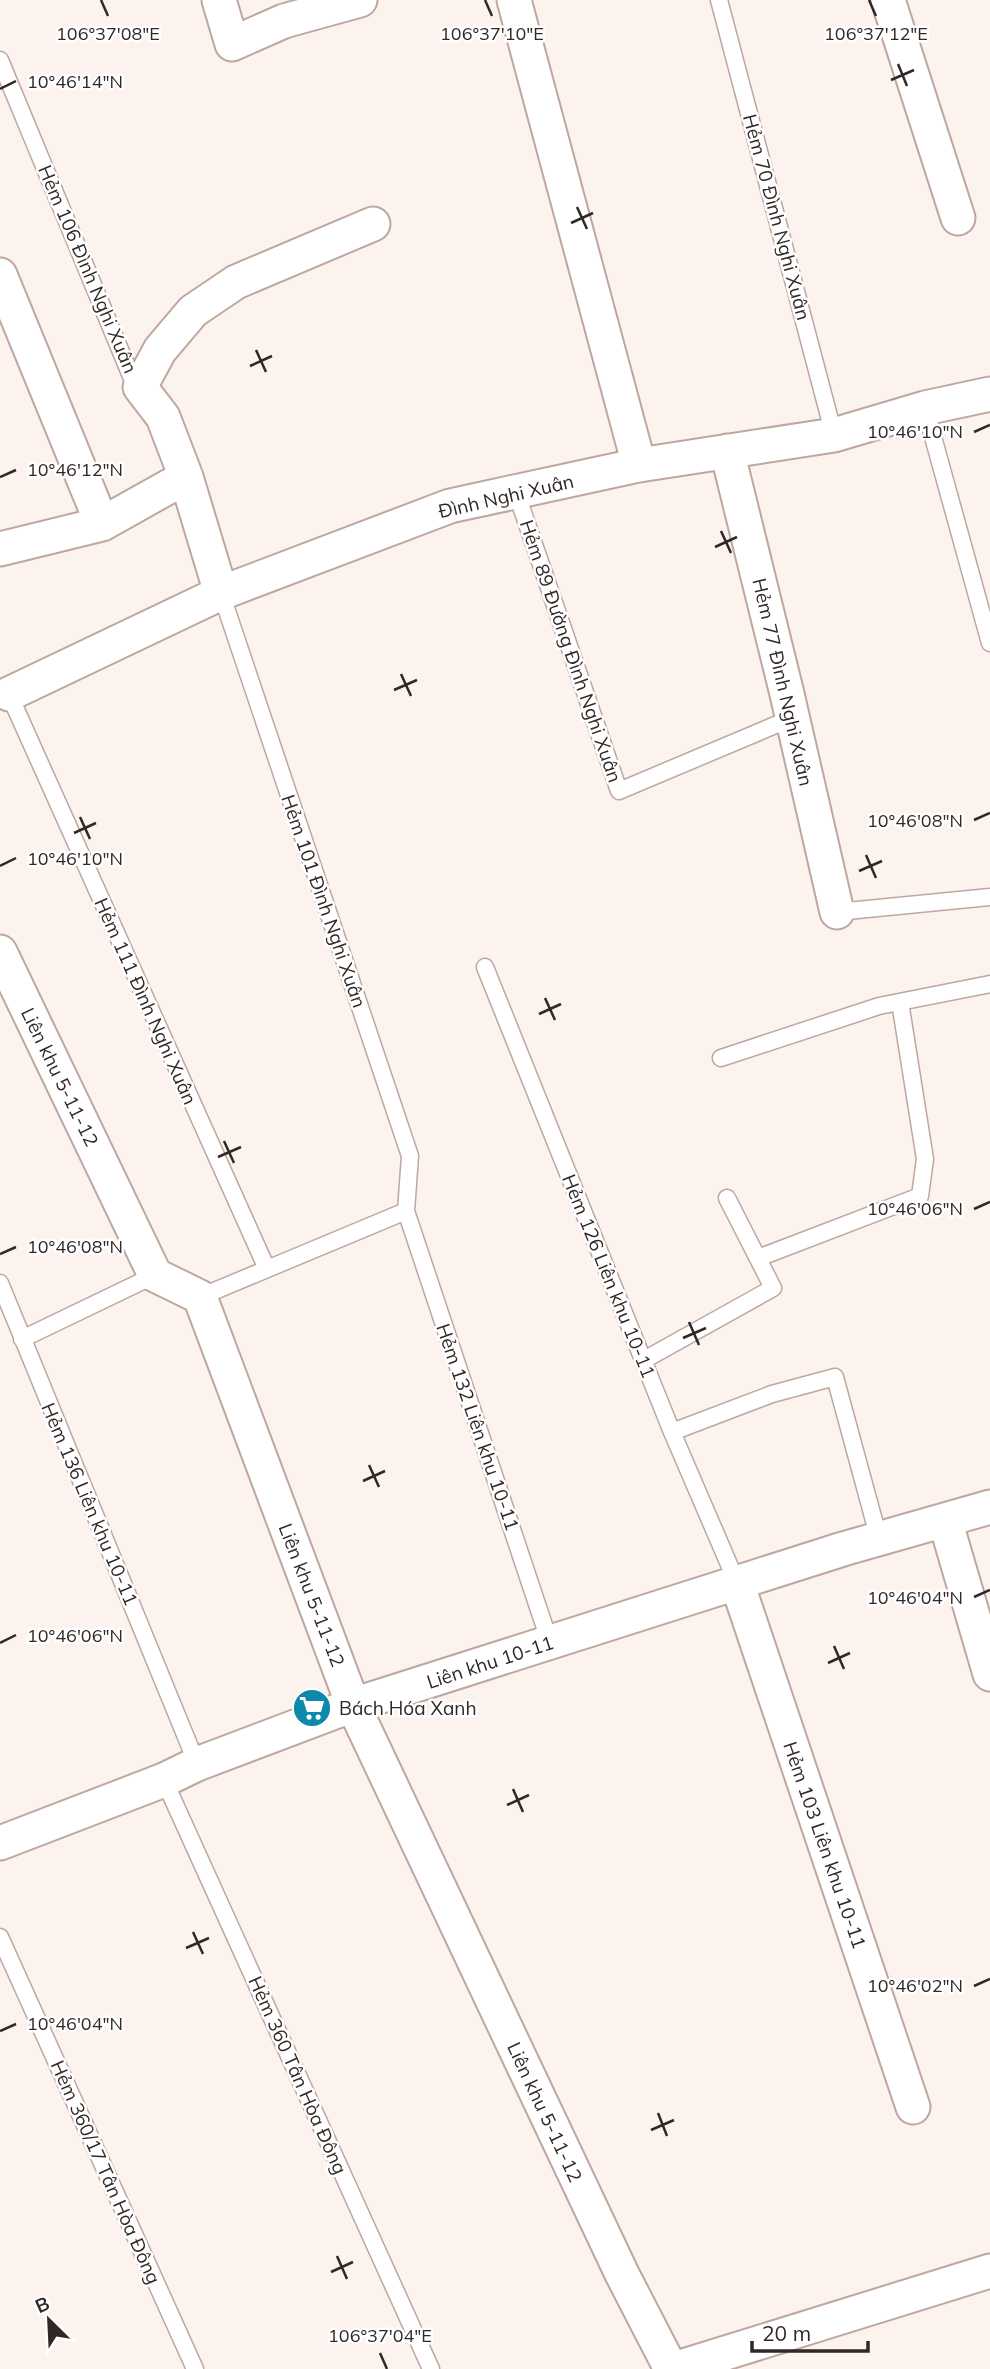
<svg xmlns="http://www.w3.org/2000/svg" width="990" height="2369" font-family="Mulish,sans-serif">
	<style>
		.lines { fill: none; stroke-linecap: round; stroke-linejoin: round }
		.lane-casing { stroke: #bfa79f; stroke-width: 19 }
		.street-casing { stroke: #bfa79f; stroke-width: 37 }
		.lane { stroke: #fff; stroke-width: 16 }
		.street { stroke: #fff; stroke-width: 33 }
		.ticks { fill: none; stroke: #312825; stroke-width: 2.5 }
		.labels { text-anchor: middle; stroke-width: 5; stroke-linejoin: round; paint-order: stroke }
		.street-label { font-size: 19px; fill: #312825; stroke: #fff }
		.poi-label { font-size: 19px; fill: #312825; stroke: #fff; text-anchor: start }
		.ticks-label { font-size: 18px; text-anchor: middle; fill: #312825; stroke: #fff; stroke-width: 5; stroke-linejoin: round; paint-order: stroke }
	</style>
	<rect width="100%" height="100%" fill="#fcf2ee"/>
	<g class="lines">
		<!-- lane casing -->
		<g class="lane-casing">
			<path id="lane" d="M719 0 834 435
				M0 60 131 376 140 387
				M925 408 990 643
				M516 492 619 791 792 718
				M221 593 410 1156 406 1211 550 1643
				M9 694 267 1269
				M837 912 990 897
				M485 967 672 1432 737 1583
				M721 1058 879 1006 990 984
				M758 1258 920 1196 925 1159 900 1002
				M0 1283 197 1764
				M200 1297 406 1211
				M22 1339 155 1275
				M644 1360 773 1288 727 1198
				M672 1432 772 1394 835 1377 879 1539
				M164 1780 431 2369
				M0 1937 195 2369"/>
		</g>
		<!-- street casing -->
		<g class="street-casing">
			<path id="street" d="M219 0 232 44 284 21 360 0
				M514 0 639 465
				M888 0 958 218
				M0 275 102 524
				M727 451 787 694 837 912
				M0 549 102 524 186 477
				M221 593 186 477 163 417 140 387 160 350 193 311 236 282 373 224
				M9 694 221 593 450 506 639 465 834 435 925 408 990 394
				M0 952 155 1275 200 1297 353 1705 622 2274 671 2369
				M945 1520 990 1674
				M737 1583 913 2107
				M0 1843 164 1780 197 1764 353 1705 843 1549 990 1507
				M674 2369 990 2271"/>
		</g>
		<!-- lane -->
		<use href="#lane" class="lane"/>
		<!-- street -->
		<use href="#street" class="street"/>
	</g>
	<!-- ticks -->
	<path class="ticks" d="M101 0 108 16M485 0 492 16M869 0 876 16M898 64 907 86M891 80 914 70M0 89 16 81M577 207 587 229M571 223 593 213M256 350 266 372M250 366 272 356M974 432 990 425M0 477 16 470M721 531 731 553M715 547 737 537M401 674 411 696M394 690 417 680M80 817 90 839M974 820 990 813M74 833 96 823M866 855 876 878M0 866 16 858M859 871 882 861M545 998 555 1020M539 1014 561 1004M224 1141 234 1163M218 1157 241 1147M974 1209 990 1202M0 1254 16 1247M689 1322 699 1345M683 1338 706 1328M369 1465 379 1487M363 1481 385 1471M974 1597 990 1590M0 1643 16 1635M834 1646 844 1669M828 1663 850 1653M513 1789 523 1812M507 1805 529 1795M193 1932 203 1954M186 1948 209 1938M974 1986 990 1979M0 2031 16 2024M658 2113 667 2136M651 2130 674 2120M337 2256 347 2279M331 2272 353 2262M380 2353 387 2369"/>
	<!-- icons -->
	<defs>
		<g id="supermarket-disc" transform="scale(2.0125)"><circle r="9.5" fill="#0d89ac" stroke="#fff"/><path d="M-6-5.5h2.5l.6 2H6L4.5 2H-2.5L-4.4-4H-6ZM-1.5 3.2a1.3 1.3 0 1 0 .1 0ZM3 3.2a1.3 1.3 0 1 0 .1 0Z" fill="#fff"/></g>
	</defs>
	<g fill-rule="evenodd">
		<use href="#supermarket-disc" x="312" y="1708"/>
	</g>
	<g class="labels">
		<!-- street labels -->
		<g class="street-label">
			<text transform="translate(777 217) rotate(75)" y="7">Hẻm 70 Đình Nghi Xuân</text>
			<text transform="translate(88 269) rotate(67)" y="7">Hẻm 106 Đình Nghi Xuân</text>
			<text transform="translate(506 496) rotate(-13)" y="7">Đình Nghi Xuân</text>
			<text transform="translate(571 651) rotate(71)" y="7">Hẻm 89 Đường Đình Nghi Xuân</text>
			<text transform="translate(783 682) rotate(77)" y="7">Hẻm 77 Đình Nghi Xuân</text>
			<text transform="translate(324 901) rotate(71)" y="7">Hẻm 101 Đình Nghi Xuân</text>
			<text transform="translate(146 1001) rotate(66)" y="7">Hẻm 111 Đình Nghi Xuân</text>
			<text transform="translate(60 1077) rotate(64)" y="7">Liên khu 5-11-12</text>
			<text transform="translate(609 1276) rotate(68)" y="7">Hẻm 126 Liên khu 10-11</text>
			<text transform="translate(478 1427) rotate(71)" y="7">Hẻm 132 Liên khu 10-11</text>
			<text transform="translate(90 1504) rotate(67)" y="7">Hẻm 136 Liên khu 10-11</text>
			<text transform="translate(312 1595) rotate(69)" y="7">Liên khu 5-11-12</text>
			<text transform="translate(490 1662) rotate(-18)" y="7">Liên khu 10-11</text>
			<text transform="translate(825 1845) rotate(71)" y="7">Hẻm 103 Liên khu 10-11</text>
			<text transform="translate(298 2075) rotate(66)" y="7">Hẻm 360 Tân Hòa Đông</text>
			<text transform="translate(545 2112) rotate(65)" y="7">Liên khu 5-11-12</text>
			<text transform="translate(106 2172) rotate(66)" y="7">Hẻm 360/17 Tân Hòa Đông</text>
		</g>
		<!-- poi labels -->
		<g class="poi-label">
			<text x="339" y="1715">Bách Hóa Xanh</text>
		</g>
	</g>
	<g class="ticks-label">
		<text x="108" y="40">106°37'08"E</text>
		<text x="492" y="40">106°37'10"E</text>
		<text x="876" y="40">106°37'12"E</text>
		<text x="75" y="88">10°46'14"N</text>
		<text x="915" y="438">10°46'10"N</text>
		<text x="75" y="476">10°46'12"N</text>
		<text x="915" y="827">10°46'08"N</text>
		<text x="75" y="865">10°46'10"N</text>
		<text x="915" y="1215">10°46'06"N</text>
		<text x="75" y="1253">10°46'08"N</text>
		<text x="915" y="1604">10°46'04"N</text>
		<text x="75" y="1642">10°46'06"N</text>
		<text x="915" y="1992">10°46'02"N</text>
		<text x="75" y="2030">10°46'04"N</text>
		<text x="380" y="2342">106°37'04"E</text>
	</g>
	<!-- north arrow -->
	<g transform="translate(49 2320) rotate(336)" stroke="#ffffff" stroke-width="5" paint-order="stroke">
	<path d="M0-5L12 26L0 18L-12 26Z" fill="#312825"/>
	<text y="-10" font-size="19" font-weight="bold" text-anchor="middle" fill="#312825">B</text>
	</g>
	<!-- scale -->
	<path d="M752 2341v10h116v-10" fill="none" stroke="#312825" stroke-width="3.5"/>
	<text x="762" y="2341" font-size="21" fill="#312825" stroke="#ffffff" stroke-width="5" paint-order="stroke">20 m</text>
</svg>
